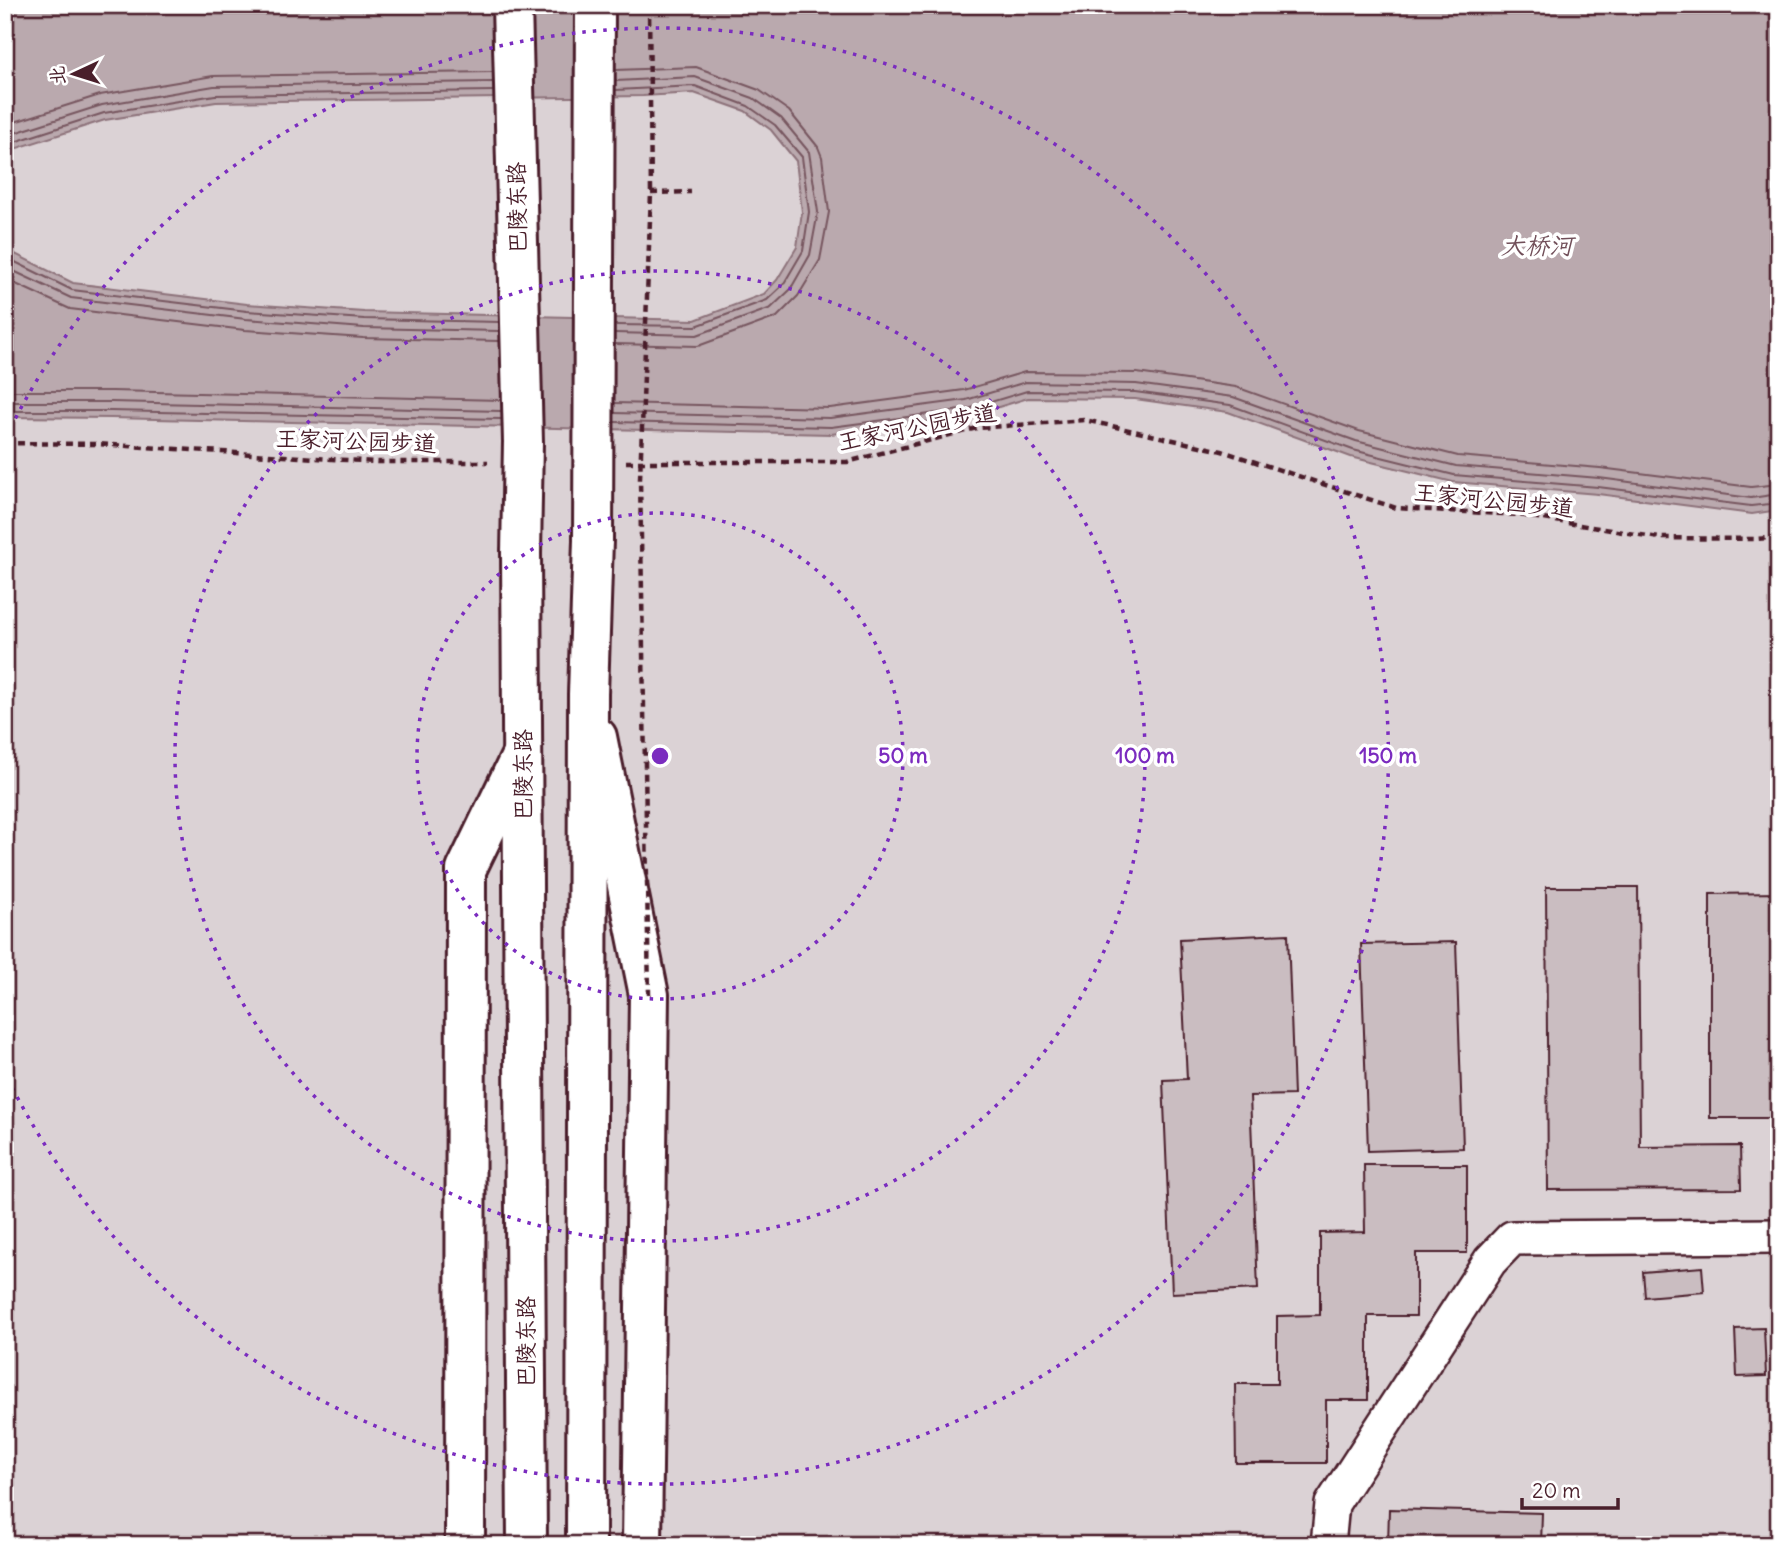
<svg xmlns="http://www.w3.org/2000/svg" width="1784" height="1550" font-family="Delius,'LXGW WenKai TC',sans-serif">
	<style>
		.green { fill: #dbd2d5; stroke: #927880; stroke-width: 2 }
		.water { fill: #baa9ae; stroke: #8d727a; stroke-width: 2 }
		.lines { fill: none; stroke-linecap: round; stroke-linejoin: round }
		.shore { stroke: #77565f; stroke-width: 2 }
		.building { fill: #cabdc1; stroke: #4a1f2b; stroke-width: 2 }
		.minor-casing { stroke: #4a1f2b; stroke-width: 38 }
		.tertiary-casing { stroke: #4a1f2b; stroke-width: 44 }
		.primary-casing { stroke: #4a1f2b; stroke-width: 44 }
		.path { stroke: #4a1f2b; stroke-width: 4.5; stroke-dasharray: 7 5; stroke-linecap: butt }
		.minor { stroke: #fff; stroke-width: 33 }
		.tertiary { stroke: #fff; stroke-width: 38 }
		.primary { stroke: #fff; stroke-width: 38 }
		.primary-bridge-casing { stroke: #4a1f2b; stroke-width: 44; stroke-linecap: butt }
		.path-bridge { stroke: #4a1f2b; stroke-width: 4.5; stroke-dasharray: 7 5; stroke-linecap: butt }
		.primary-bridge { stroke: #fff; stroke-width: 38 }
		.ring { fill: none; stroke: #7b2cbf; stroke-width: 3.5; stroke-dasharray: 3.5 7 }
		.labels { text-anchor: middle; stroke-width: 7; stroke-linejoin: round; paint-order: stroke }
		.street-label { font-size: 23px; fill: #4a1f2b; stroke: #fff }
		.water-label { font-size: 24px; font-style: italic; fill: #714f59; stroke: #fff }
		.centre { fill: #7b2cbf; stroke: #fff; stroke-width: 3.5 }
		.ring-label { font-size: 21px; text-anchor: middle; font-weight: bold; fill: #7b2cbf; stroke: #fff; stroke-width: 7; stroke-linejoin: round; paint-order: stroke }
	</style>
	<rect width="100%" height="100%" fill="#f4f2f2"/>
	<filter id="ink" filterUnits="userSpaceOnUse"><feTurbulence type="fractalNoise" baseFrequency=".0143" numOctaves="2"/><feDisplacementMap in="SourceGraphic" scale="14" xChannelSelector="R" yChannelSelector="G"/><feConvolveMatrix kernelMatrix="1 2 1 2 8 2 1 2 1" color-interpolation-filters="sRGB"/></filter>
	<g filter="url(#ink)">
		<!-- green -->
		<path class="green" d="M5 5H1779V1545H5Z"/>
		<!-- water -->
		<path class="water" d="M5 5 1779 6V510L1752 514 1598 494 1453 482 1351 457 1228 412 1135 399 1028 398 969 416 831 434 111 418 5 417V246L11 252 73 283 247 304 364 312 695 320 764 294 777 280 797 247 802 212 796 161 771 130 745 111 694 93 643 96 216 102 105 120 5 152Z"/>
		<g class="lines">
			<!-- shore -->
			<path class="shore" d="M5 125 100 95 213 76 493 72
				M5 136 102 105 214 86 493 82
				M5 145 104 113 215 95 493 91
				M5 257 72 290 247 311 364 319 499 322
				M5 267 71 298 246 319 364 328 499 331
				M5 279 70 309 245 330 363 338 499 341
				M615 325 696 326 767 300 783 285 803 251 809 212 802 157 775 125 748 106 695 86 616 90
				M615 333 697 335 771 308 790 290 810 255 818 212 809 152 781 118 753 98 695 77 616 81
				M615 344 698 346 777 317 798 296 820 260 829 212 822 157 818 147 789 111 759 90 696 67 616 70
				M5 391H112L501 400
				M5 402H111L501 411
				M615 403 830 408 964 390 1025 372 1137 373 1236 387 1359 431 1458 456 1600 468 1751 487 1779 484
				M5 411H111L501 419
				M614 413 830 418 966 400 1026 382 1136 384 1233 397 1356 441 1456 466 1599 478 1751 498 1779 494
				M614 422 831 427 968 409 1027 391 1135 392 1230 405 1353 450 1454 475 1598 487 1751 506 1779 503"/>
		</g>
		<!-- building -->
		<path class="building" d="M1546 887H1638L1640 1147 1740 1146 1741 1189 1548 1190Z
			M1779 893V1118H1710V894Z
			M1288 934 1294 1095 1250 1096 1258 1289 1172 1293 1163 1080 1187 1079 1180 939Z
			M1456 942 1463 1148 1368 1151 1361 944Z
			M1364 1165H1467V1253H1416V1316H1368V1400H1326V1463H1236L1235 1384H1277V1316L1320 1315V1233L1365 1232Z
			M1702 1267 1704 1292 1645 1297 1643 1272Z
			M1764 1328 1766 1376 1737 1377 1735 1329Z
			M1389 1509 1542 1513 1541 1545H1388Z"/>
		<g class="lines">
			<!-- minor casing -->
			<g class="minor-casing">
				<path id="minor" d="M1328 1545 1332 1504 1490 1261 1512 1238 1779 1236"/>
			</g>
			<!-- tertiary casing -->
			<g class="tertiary-casing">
				<path id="tertiary" d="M597 737 649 995 642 1545
					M465 1545 466 870 522 754"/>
			</g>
			<!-- primary casing -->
			<g class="primary-casing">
				<path id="primary" d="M521 553 527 1545
					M586 1545 588 694 593 540"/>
			</g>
			<!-- path -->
			<path class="path" d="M651 193 691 192
				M5 443 98 444 377 462H488
				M626 462H847L977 428 1085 420 1222 451 1396 508 1519 515 1659 538 1756 539 1779 537"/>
			<!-- minor -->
			<use href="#minor" class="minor"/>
			<!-- tertiary -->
			<use href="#tertiary" class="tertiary"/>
			<!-- primary -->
			<use href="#primary" class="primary"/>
			<!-- primary-bridge casing -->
			<g class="primary-bridge-casing">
				<path id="primary-bridge" d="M512 5 523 442 521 553
					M593 540 595 5"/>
			</g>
			<!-- path-bridge -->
			<path class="path-bridge" d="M649 5 651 193 640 479 649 995"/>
			<!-- primary-bridge -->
			<use href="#primary-bridge" class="primary-bridge"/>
		</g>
	</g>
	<!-- distance rings -->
	<g class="ring">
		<circle cx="660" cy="756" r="243"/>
		<circle cx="660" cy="756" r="485"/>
		<path d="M6 437A728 728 0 1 1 6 1075"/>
	</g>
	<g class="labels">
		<!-- street labels -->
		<g class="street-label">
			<text transform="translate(517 208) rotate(-91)" y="8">巴陵东路</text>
			<text transform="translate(917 427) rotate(-11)" y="8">王家河公园步道</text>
			<text transform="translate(356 441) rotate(2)" y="8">王家河公园步道</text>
			<text transform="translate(1494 500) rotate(6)" y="8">王家河公园步道</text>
			<text transform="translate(523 775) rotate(-90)" y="8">巴陵东路</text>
			<text transform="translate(526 1342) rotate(-90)" y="8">巴陵东路</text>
		</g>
		<!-- water labels -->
		<g class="water-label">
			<text x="1537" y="254">大桥河</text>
		</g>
	</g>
	<circle cx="660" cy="756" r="10" class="centre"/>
	<g class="ring-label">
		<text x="903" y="763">50 m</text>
		<text x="1145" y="763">100 m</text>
		<text x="1388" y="763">150 m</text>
	</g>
	<!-- margin -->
	<rect width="1784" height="1550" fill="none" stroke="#fff" stroke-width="28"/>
	<rect x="14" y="14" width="1756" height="1522" fill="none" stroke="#4a1f2b" stroke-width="2.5" filter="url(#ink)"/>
	<!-- north arrow -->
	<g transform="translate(74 74) rotate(266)" stroke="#ffffff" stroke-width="5" paint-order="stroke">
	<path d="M0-5L12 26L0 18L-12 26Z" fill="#4a1f2b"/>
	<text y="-10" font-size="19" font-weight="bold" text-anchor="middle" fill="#4a1f2b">北</text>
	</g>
	<!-- scale -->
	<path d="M1522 1498v10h96v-10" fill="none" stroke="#4a1f2b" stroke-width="3.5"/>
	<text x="1532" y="1498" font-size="21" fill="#4a1f2b" stroke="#ffffff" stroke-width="5" paint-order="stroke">20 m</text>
</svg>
